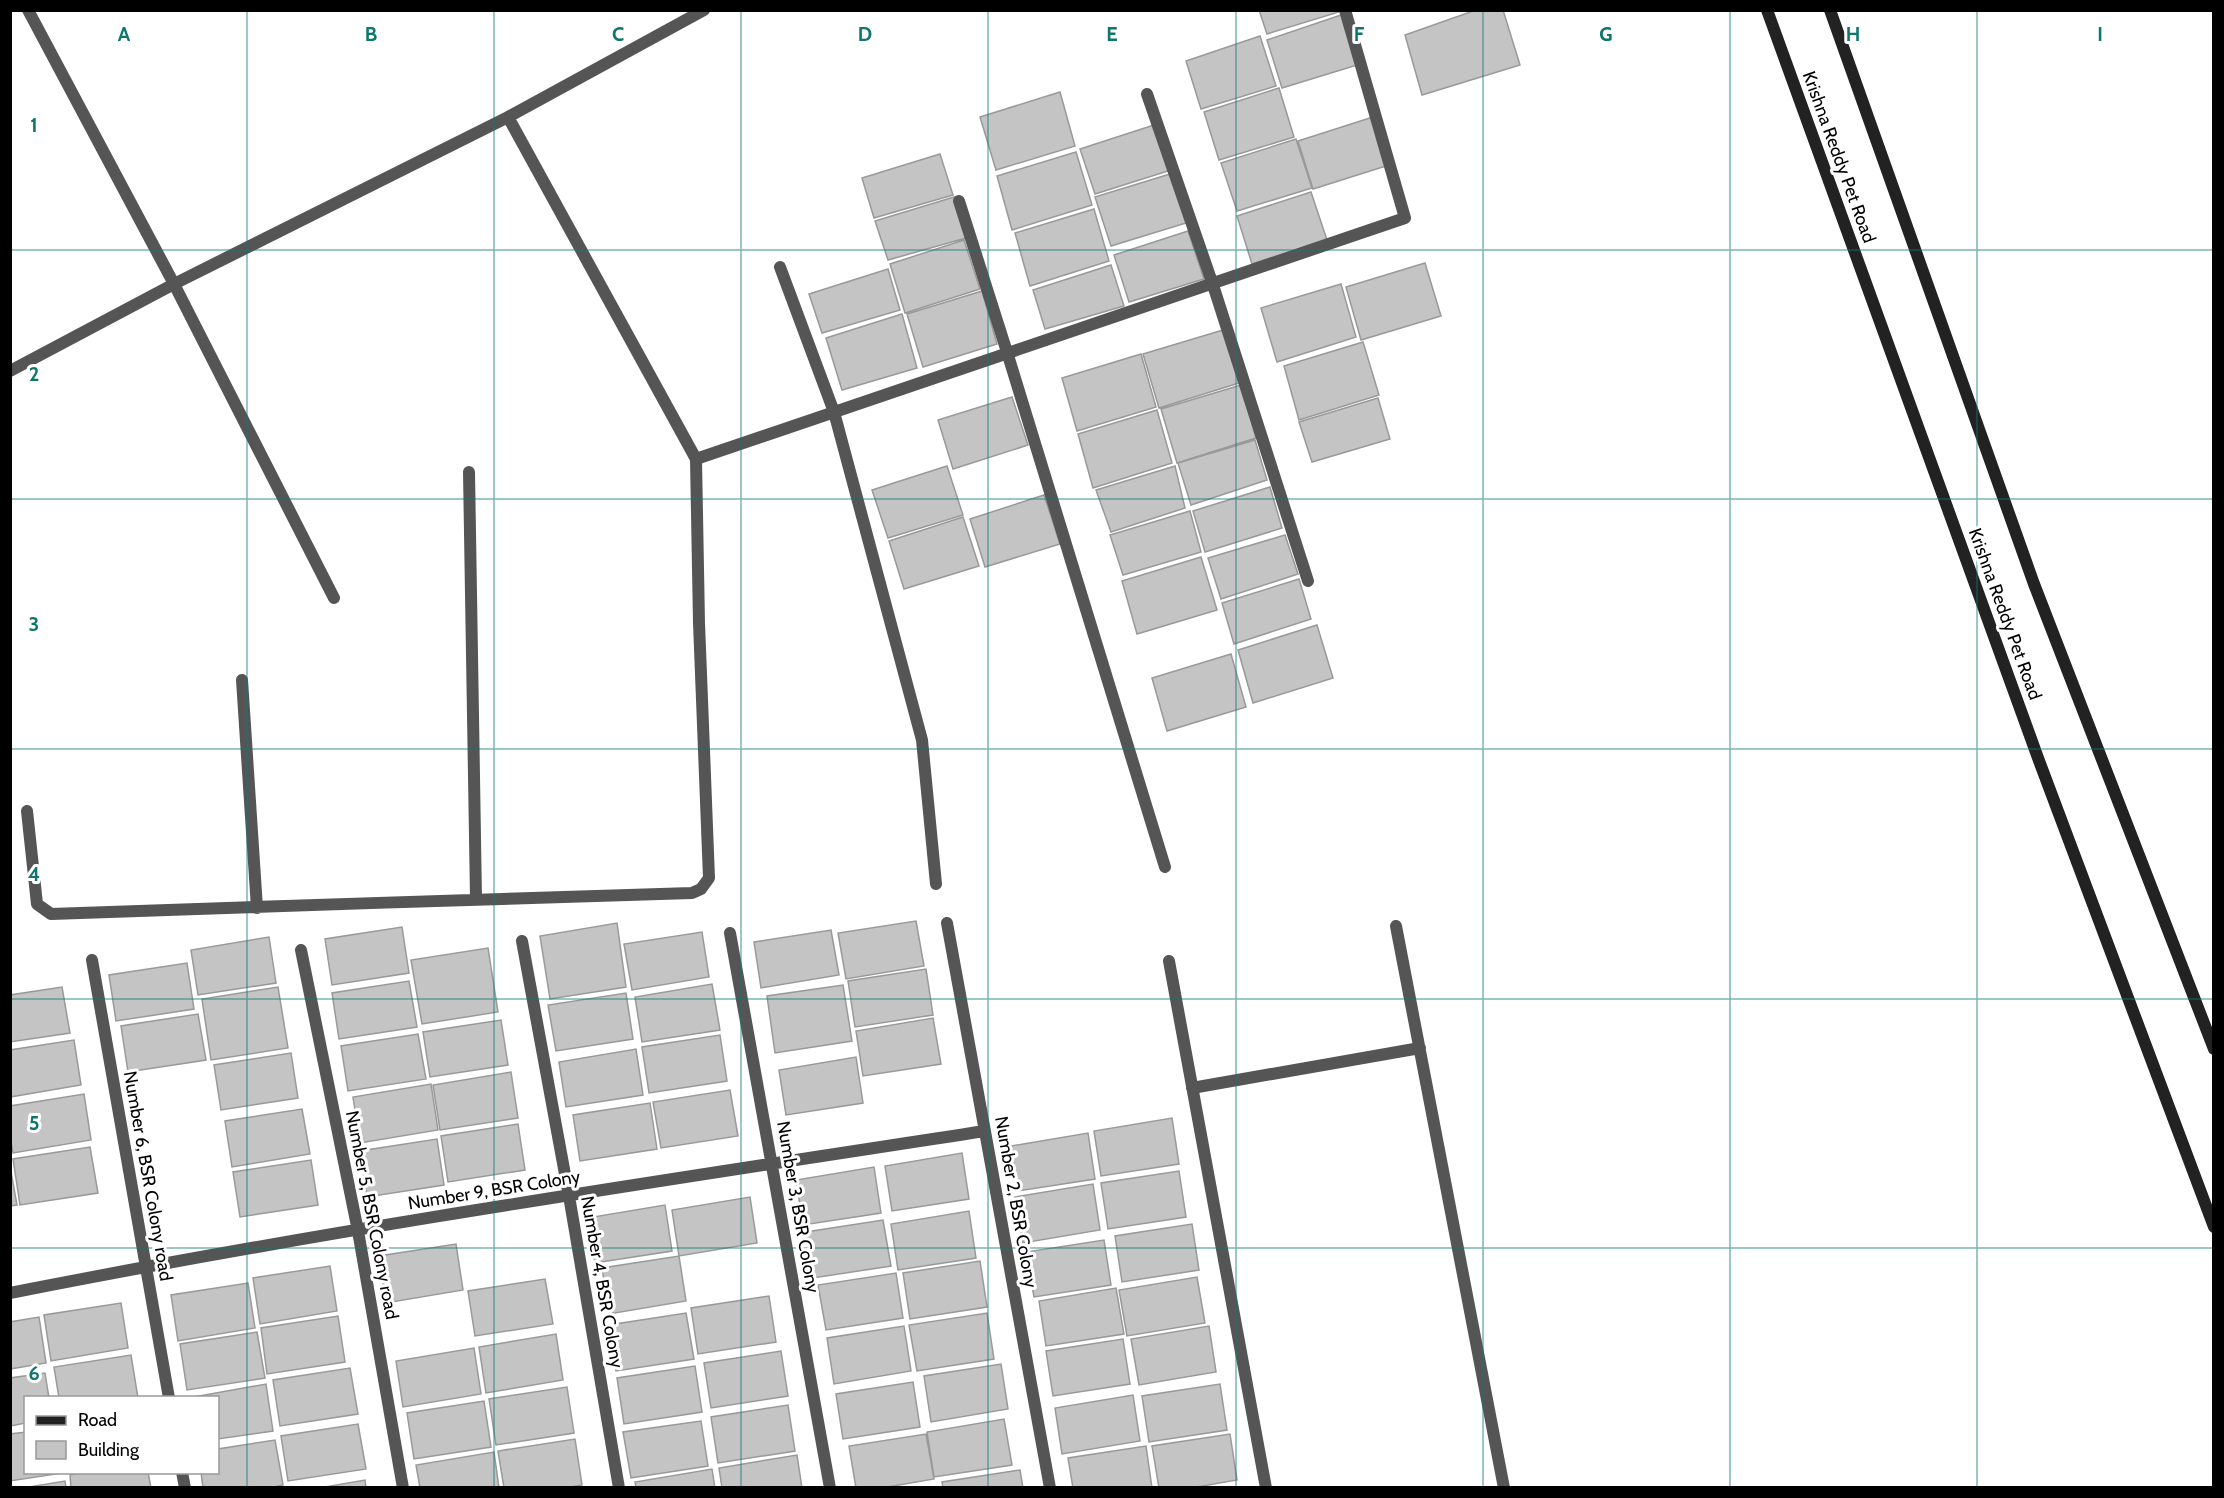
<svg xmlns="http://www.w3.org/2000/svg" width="2224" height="1498" font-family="Cabin,sans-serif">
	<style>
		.building { fill: #c4c4c4; stroke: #999; stroke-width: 1.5 }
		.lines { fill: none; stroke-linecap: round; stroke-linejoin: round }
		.street { stroke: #555; stroke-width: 12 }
		.secondary { stroke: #222; stroke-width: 12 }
		.grid { fill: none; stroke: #0f766e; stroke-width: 1.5; stroke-opacity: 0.55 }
		.labels { text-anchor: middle; stroke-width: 6; stroke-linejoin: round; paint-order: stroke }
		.street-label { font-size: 18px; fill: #000; stroke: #fff }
		.grid-label { font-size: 20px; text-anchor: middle; font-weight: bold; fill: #0f766e; stroke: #fff; stroke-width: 6; stroke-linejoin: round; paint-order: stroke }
	</style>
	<rect width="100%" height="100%" fill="#fff"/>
	<!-- building -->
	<path class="building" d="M1259 10H1342V11L1267 34Z
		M1476 10H1503L1520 65 1422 95 1405 35Z
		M1341 15 1357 65 1282 88 1267 40Z
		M1260 36 1276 86 1201 109 1186 61Z
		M1279 88 1294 137 1219 160 1204 112Z
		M1060 92 1075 146 996 170 980 117Z
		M1373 117 1386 166 1313 189 1298 141Z
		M1154 125 1168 171 1095 194 1080 149Z
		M1296 139 1312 188 1237 211 1221 163Z
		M1076 152 1092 205 1012 230 997 176Z
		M940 154 953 195 874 218 862 178Z
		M1170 174 1186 223 1111 246 1095 197Z
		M1311 192 1327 240 1252 264 1237 216Z
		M954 197 966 238 888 260 875 221Z
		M1094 209 1109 261 1030 286 1015 233Z
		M1188 231 1204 279 1129 302 1114 255Z
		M964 240 980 289 905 313 890 264Z
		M1425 263 1441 316 1361 340 1346 287Z
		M1111 265 1124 306 1045 329 1033 290Z
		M888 269 900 310 822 333 809 294Z
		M1341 284 1356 337 1277 362 1261 308Z
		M982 291 997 344 923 367 907 314Z
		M902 314 917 368 842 390 826 338Z
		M1223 330 1239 383 1159 408 1143 354Z
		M1363 342 1379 395 1299 420 1284 366Z
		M1141 354 1156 407 1077 431 1062 378Z
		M1241 385 1256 438 1177 463 1161 409Z
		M1012 397 1028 445 953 469 938 420Z
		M1378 398 1390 439 1312 462 1299 422Z
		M1157 410 1172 463 1093 488 1078 434Z
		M1255 440 1267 480 1191 505 1178 463Z
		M947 466 963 515 888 538 872 490Z
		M1175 466 1185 508 1111 532 1096 490Z
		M1270 487 1282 528 1205 552 1193 511Z
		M1044 495 1060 544 985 567 970 519Z
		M1190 511 1201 552 1123 575 1110 535Z
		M963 517 979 566 904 589 889 541Z
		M1285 535 1298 574 1221 599 1208 558Z
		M1201 557 1217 610 1137 634 1122 581Z
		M1299 579 1311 619 1234 644 1222 603Z
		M1317 625 1333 678 1253 703 1238 650Z
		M1231 654 1246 707 1167 731 1152 678Z
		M916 921 924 966 846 979 838 933Z
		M617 923 626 987 550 999 540 936Z
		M402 927 409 973 332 985 325 939Z
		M831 930 839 975 761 988 754 942Z
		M702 932 709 977 632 990 624 944Z
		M269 937 276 983 198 995 191 950Z
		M488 948 498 1012 422 1024 411 960Z
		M187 963 194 1009 116 1021 109 975Z
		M926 969 933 1015 855 1027 848 981Z
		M409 981 417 1027 339 1039 332 993Z
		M712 984 720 1030 642 1042 635 997Z
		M843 985 852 1041 775 1053 767 996Z
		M62 987 70 1033 10 1042V995Z
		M278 987 288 1048 211 1060 202 999Z
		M626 993 633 1039 556 1051 548 1005Z
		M198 1014 206 1060 128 1072 121 1026Z
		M933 1018 941 1064 863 1076 856 1031Z
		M501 1020 508 1065 430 1077 423 1032Z
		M418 1034 426 1079 348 1091 341 1046Z
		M720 1035 727 1081 649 1093 642 1047Z
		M74 1040 81 1085 10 1097V1050Z
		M636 1049 643 1095 566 1107 559 1062Z
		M291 1053 298 1098 221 1110 214 1065Z
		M856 1057 863 1103 786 1115 779 1070Z
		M511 1072 518 1118 440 1130 433 1085Z
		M431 1084 438 1130 360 1143 353 1097Z
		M730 1090 738 1136 661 1148 653 1102Z
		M84 1094 91 1140 13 1153 10 1136V1106Z
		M650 1103 657 1149 580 1161 573 1115Z
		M302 1109 310 1154 232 1167 225 1121Z
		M1172 1118 1179 1164 1101 1176 1094 1131Z
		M518 1124 525 1170 448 1182 441 1136Z
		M1088 1133 1095 1179 1018 1191 1011 1146Z
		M437 1139 444 1185 367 1197 360 1151Z
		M90 1147 98 1193 20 1205 13 1159Z
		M962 1153 969 1199 892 1211 885 1166Z
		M311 1160 318 1205 240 1217 233 1172Z
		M10 1166 17 1205 10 1206Z
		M874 1167 881 1213 803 1225 796 1180Z
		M1179 1171 1186 1217 1108 1229 1101 1183Z
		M1093 1184 1100 1230 1023 1243 1015 1197Z
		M750 1197 757 1243 679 1256 672 1210Z
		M665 1205 672 1251 595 1263 587 1218Z
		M969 1211 976 1258 898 1270 891 1224Z
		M883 1220 891 1266 813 1278 806 1232Z
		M1192 1224 1199 1270 1122 1282 1115 1236Z
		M1104 1240 1111 1285 1034 1297 1026 1252Z
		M456 1244 463 1290 386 1303 379 1256Z
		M679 1256 686 1301 609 1314 602 1268Z
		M980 1261 987 1307 910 1319 903 1273Z
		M330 1266 337 1311 260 1324 253 1278Z
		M896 1273 903 1318 826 1330 818 1285Z
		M1197 1277 1205 1323 1127 1336 1119 1290Z
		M545 1279 553 1324 475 1336 468 1291Z
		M248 1283 255 1328 178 1341 171 1295Z
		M1116 1288 1124 1334 1046 1346 1039 1301Z
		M769 1296 776 1342 698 1354 691 1308Z
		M121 1303 128 1348 51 1361 44 1315Z
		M686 1313 694 1359 616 1371 609 1325Z
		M987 1313 994 1359 917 1371 909 1325Z
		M338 1316 345 1362 267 1374 261 1328Z
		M39 1317 46 1363 10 1369V1322Z
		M904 1326 911 1371 834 1384 827 1338Z
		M1209 1326 1216 1372 1139 1385 1131 1339Z
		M257 1332 265 1378 187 1390 180 1344Z
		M556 1334 563 1380 486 1393 479 1347Z
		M1123 1339 1130 1384 1053 1396 1046 1351Z
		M474 1348 481 1394 403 1407 396 1361Z
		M781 1351 788 1396 711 1408 704 1363Z
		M131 1355 138 1398H59L54 1367Z
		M1001 1364 1008 1409 931 1422 924 1376Z
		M695 1366 702 1412 624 1424 617 1378Z
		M350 1368 358 1414 280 1426 273 1380Z
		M45 1373 49 1398H26V1423L10 1426V1378Z
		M913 1382 920 1427 843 1439 836 1394Z
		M266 1384 273 1431 218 1439V1398H188Z
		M1220 1384 1227 1430 1149 1442 1142 1396Z
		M567 1387 574 1433 496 1445 489 1399Z
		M1133 1395 1140 1441 1062 1454 1055 1408Z
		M484 1401 491 1447 414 1459 407 1413Z
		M788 1405 795 1451 718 1463 711 1417Z
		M1004 1419 1012 1465 934 1477 927 1432Z
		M701 1421 708 1466 631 1478 623 1432Z
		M358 1424 366 1469 288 1481 281 1436Z
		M26 1432V1472L62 1473 10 1481V1434Z
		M926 1434 934 1479 882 1488H856L849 1446Z
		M1230 1434 1237 1480 1191 1488H1159L1152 1446Z
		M575 1439 582 1485 565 1488H504L498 1451Z
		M275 1440 283 1485 269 1488H203L201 1472H218V1449Z
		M1146 1446 1152 1488H1073L1068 1458Z
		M494 1452 499 1488H420L416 1465Z
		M797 1455 802 1488H722L719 1468Z
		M712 1469 715 1488H636L635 1482Z
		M1020 1470 1023 1488H943L942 1482Z
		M82 1472H148L151 1488H71L70 1475Z
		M365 1480 366 1488H319Z
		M65 1481 66 1488H23Z"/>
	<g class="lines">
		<!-- street -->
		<path class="street" d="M28 10 174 284 334 598
			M1147 94 1213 285 1308 581
			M508 117 696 459
			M959 201 1007 352 1165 867
			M780 267 834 412 922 740 936 884
			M10 371 174 284 508 117 704 10
			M469 472 476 898
			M242 680 257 908
			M27 811 37 904 51 914C265 908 478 898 692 893L701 889 709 878 699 623 696 459 1405 218 1345 10
			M947 923 1050 1488
			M1396 926 1504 1488
			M730 933 830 1488
			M522 941 569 1196 619 1488
			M301 950 358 1231 403 1488
			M92 960 169 1398
			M1169 961 1266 1488
			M1192 1088 1420 1048
			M10 1293C333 1229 660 1181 985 1131
			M182 1472 185 1488"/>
		<!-- secondary -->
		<path class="secondary" d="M1767 10 2038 758 2214 1227
			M1830 10 2034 584 2214 1049"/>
	</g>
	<!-- grid -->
	<path class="grid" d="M247 10V1488M494 10V1488M741 10V1488M988 10V1488M1236 10V1488M1483 10V1488M1730 10V1488M1977 10V1488M10 250H2214M10 499H2214M10 749H2214M10 999H2214M10 1248H2214"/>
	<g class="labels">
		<!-- street labels -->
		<g class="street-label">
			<text transform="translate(1839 157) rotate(70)" y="6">Krishna Reddy Pet Road</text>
			<text transform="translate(2005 614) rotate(70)" y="6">Krishna Reddy Pet Road</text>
			<text transform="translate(148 1176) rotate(80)" y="6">Number 6, BSR Colony road</text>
			<text transform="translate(494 1190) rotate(-9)" y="6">Number 9, BSR Colony</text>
			<text transform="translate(1016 1202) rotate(80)" y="6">Number 2, BSR Colony</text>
			<text transform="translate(798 1207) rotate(80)" y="6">Number 3, BSR Colony</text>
			<text transform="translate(372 1215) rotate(79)" y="6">Number 5, BSR Colony road</text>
			<text transform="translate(602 1282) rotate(80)" y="6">Number 4, BSR Colony</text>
		</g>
	</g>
	<g class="grid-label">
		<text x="124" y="41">A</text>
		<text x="371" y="41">B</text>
		<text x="618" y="41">C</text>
		<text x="865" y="41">D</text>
		<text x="1112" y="41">E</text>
		<text x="1359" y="41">F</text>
		<text x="1606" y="41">G</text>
		<text x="1853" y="41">H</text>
		<text x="2100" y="41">I</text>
		<text x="34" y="132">1</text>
		<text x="34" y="381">2</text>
		<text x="34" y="631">3</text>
		<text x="34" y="881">4</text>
		<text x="34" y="1130">5</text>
		<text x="34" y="1380">6</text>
	</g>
	<!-- border -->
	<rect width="2224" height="1498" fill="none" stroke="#000000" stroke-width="24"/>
	<!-- legend -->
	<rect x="24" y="1396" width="195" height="78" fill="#ffffff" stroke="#999999" stroke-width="1.5"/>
	<rect x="36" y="1416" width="30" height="9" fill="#222222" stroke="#999999" stroke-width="1.5"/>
	<text x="78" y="1426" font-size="18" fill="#000000">Road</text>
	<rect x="36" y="1441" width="30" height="18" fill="#c4c4c4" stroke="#999999" stroke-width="1.5"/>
	<text x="78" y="1456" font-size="18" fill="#000000">Building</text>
</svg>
